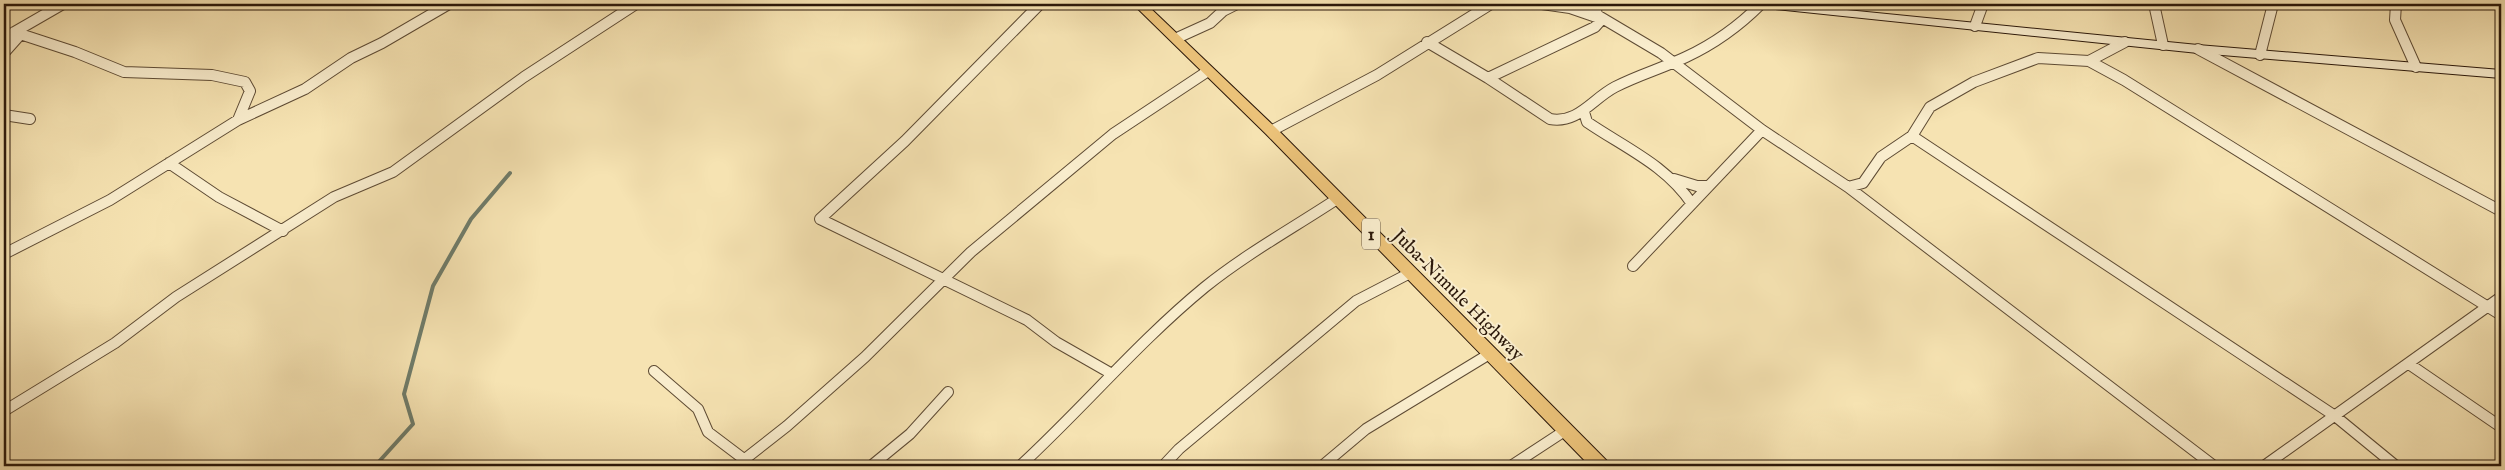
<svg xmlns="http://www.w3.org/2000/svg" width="2505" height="470" font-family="'IM FELL English',serif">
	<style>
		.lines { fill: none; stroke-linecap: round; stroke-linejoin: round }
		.stream { stroke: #6f7c6a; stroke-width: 4 }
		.street-casing { stroke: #5e4b34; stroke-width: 12 }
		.secondary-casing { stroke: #2b180a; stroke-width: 2 }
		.primary-casing { stroke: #2b180a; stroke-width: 2 }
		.street { stroke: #f9edcd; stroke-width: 10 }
		.secondary { fill: #f9edcd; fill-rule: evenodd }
		.primary { fill: #ebc279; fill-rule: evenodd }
		.labels { text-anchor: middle; stroke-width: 4; stroke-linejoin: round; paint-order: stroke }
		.shield { fill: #f9edcd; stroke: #695844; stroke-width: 1 }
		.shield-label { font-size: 18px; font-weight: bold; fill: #2b180a }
		.street-label { font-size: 19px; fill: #2b180a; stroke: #f9edcd }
	</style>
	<rect width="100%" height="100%" fill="#f6e3b2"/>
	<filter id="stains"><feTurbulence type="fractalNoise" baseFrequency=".004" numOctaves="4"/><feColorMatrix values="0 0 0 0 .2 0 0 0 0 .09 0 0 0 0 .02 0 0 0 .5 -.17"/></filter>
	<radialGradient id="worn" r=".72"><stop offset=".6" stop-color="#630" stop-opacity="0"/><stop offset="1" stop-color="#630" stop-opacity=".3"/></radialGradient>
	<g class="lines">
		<!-- stream -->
		<path class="stream" d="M375 466 413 424 404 394 433 286 471 219 510 173"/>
		<!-- street casing -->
		<g class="street-casing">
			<path id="street" d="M1040 4 905 141 820 219 1027 320 1056 342 1112 374
				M1595 4 1597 15 1661 53 1762 130 1848 187 2214 466
				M2154 4 2163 45
				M2396 4 2395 20 2416 67
				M1975 26 1983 4
				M14 32 75 52 124 72 212 75 245 82 250 91 238 120
				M4 38 63 4
				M1177 38 1210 23 1223 11 1237 4
				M1427 42 1488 78 1550 119C1578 124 1592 99 1615 87 1638 75 1663 68 1686 57 1714 44 1739 26 1761 4
				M2198 49 2501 211
				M4 53 20 35
				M2260 55 2273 4
				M2089 61 2124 80 2501 315
				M1488 78 1595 27 1602 19 1570 8 1542 4
				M1584 112 1587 122C1625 148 1666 165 1692 204
				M4 115 30 119
				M1271 131 1377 75 1491 4
				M1912 136 2335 416 2396 466
				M169 163 219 197 283 231
				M1674 179 1697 186H1709
				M1848 187 1863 183 1881 157 1912 136 1930 107 1974 82 2038 58 2089 61 2125 42
				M4 254 110 200 238 120 305 89 351 58 382 43 449 4
				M1633 266 1762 130
				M2409 364 2501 427
				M654 371 698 409 708 432 753 466
				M4 411 115 343 176 297 334 197 393 172 524 77 636 4
				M736 466 787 426 865 357 971 252 1113 134 1208 71
				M871 466 910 434 948 392
				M1020 466C1083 408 1138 342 1205 287 1246 254 1293 228 1337 199
				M1163 466 1179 449 1356 301 1410 273
				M1322 466 1366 429 1491 353
				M1511 466 1566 430
				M2264 466 2501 297"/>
		</g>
		<!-- secondary casing -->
		<g class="secondary-casing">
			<path id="secondary" d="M1750 4H1787L2198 45 2501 70V78L2198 53 1756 7Z"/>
		</g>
		<!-- primary casing -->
		<g class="primary-casing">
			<path id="primary" d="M1133 4H1146L1276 128 1607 461 1610 466H1590L1266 134Z"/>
		</g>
		<!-- street -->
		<use href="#street" class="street"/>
		<!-- secondary -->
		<use href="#secondary" class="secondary"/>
		<!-- primary -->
		<use href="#primary" class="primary"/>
	</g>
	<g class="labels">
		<!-- shield labels -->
		<rect class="shield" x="1362" y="218.5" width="18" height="31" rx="4"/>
		<g class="shield-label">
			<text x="1371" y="240">1</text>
		</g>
		<!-- street labels -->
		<g class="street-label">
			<text transform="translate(1459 294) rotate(45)" y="7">Juba–Nimule Highway</text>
		</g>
	</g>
	<!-- margin -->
	<rect width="2505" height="470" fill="none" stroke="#f6e3b2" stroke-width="20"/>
	<rect x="5" y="5" width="2495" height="460" fill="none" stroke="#2b180a" stroke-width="2.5"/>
	<rect x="10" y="10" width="2485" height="450" fill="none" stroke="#2b180a"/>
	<rect width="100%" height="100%" filter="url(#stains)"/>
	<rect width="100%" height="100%" fill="url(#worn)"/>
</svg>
